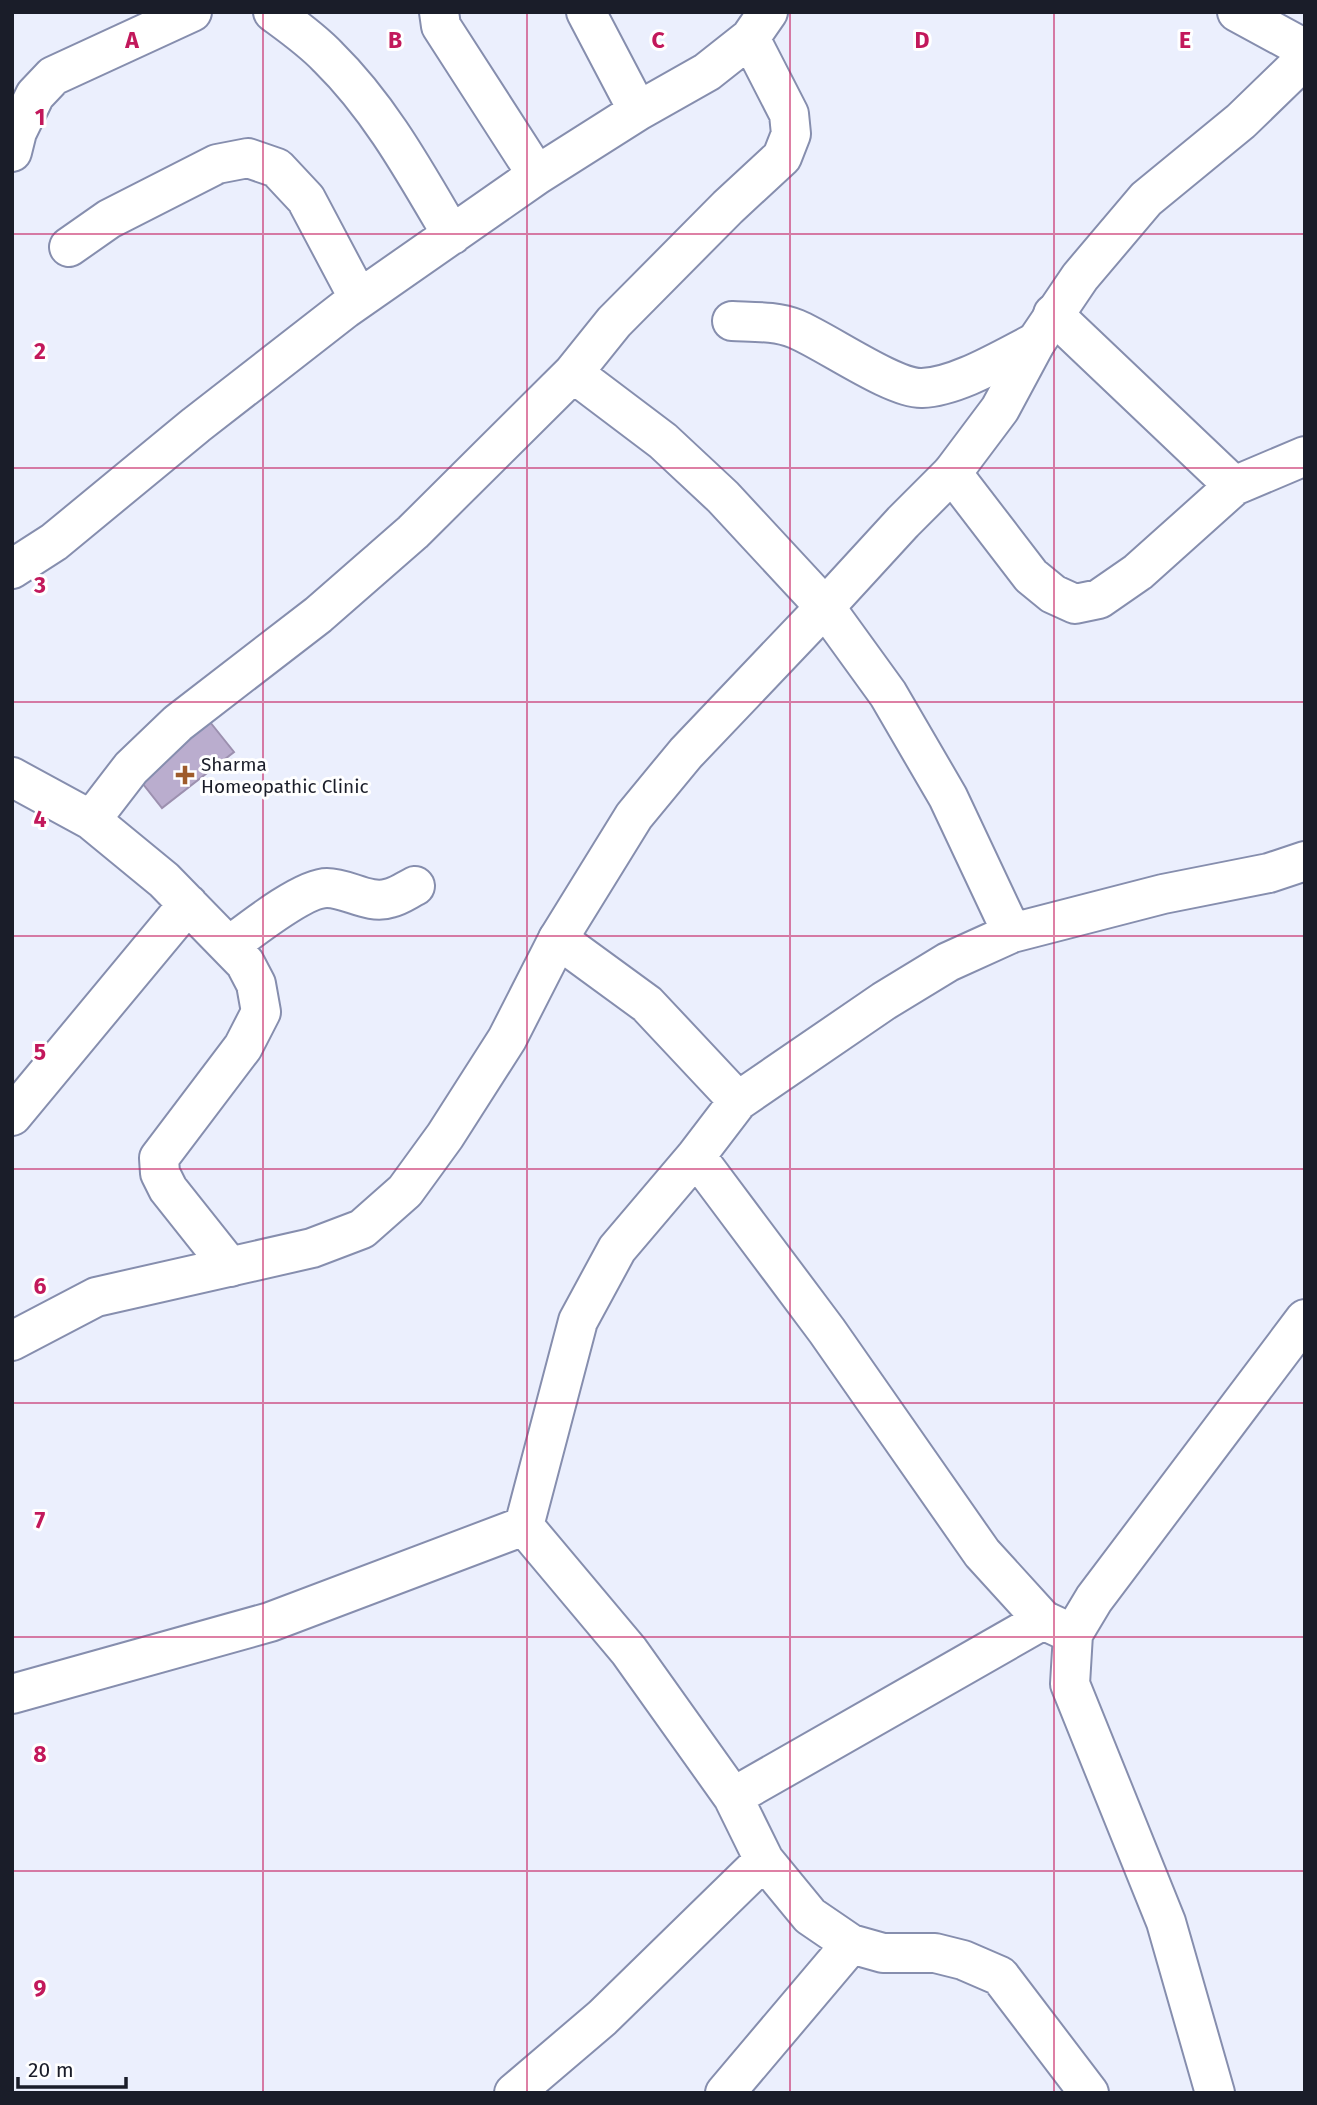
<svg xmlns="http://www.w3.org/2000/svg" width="1317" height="2105" font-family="'Fira Sans',sans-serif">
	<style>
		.building { fill: #baadce; stroke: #9c90af; stroke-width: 2 }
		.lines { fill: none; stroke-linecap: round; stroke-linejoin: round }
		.minor-casing { stroke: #868eae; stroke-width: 42 }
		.tertiary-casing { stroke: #868eae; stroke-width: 42 }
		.secondary-casing { stroke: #868eae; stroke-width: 42 }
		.minor { stroke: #fff; stroke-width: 38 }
		.tertiary { stroke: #fff; stroke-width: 38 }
		.secondary { stroke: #fff; stroke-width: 38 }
		.grid { fill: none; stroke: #c2185b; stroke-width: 2; stroke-opacity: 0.55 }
		.poi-dot { fill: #9e5b2a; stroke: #fff; stroke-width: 2.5 }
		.labels { text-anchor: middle; stroke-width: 6; stroke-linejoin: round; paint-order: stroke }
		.poi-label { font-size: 19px; fill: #1a1d29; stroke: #fff; text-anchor: start }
		.grid-label { font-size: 23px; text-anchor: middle; font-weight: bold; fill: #c2185b; stroke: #fff; stroke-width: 6; stroke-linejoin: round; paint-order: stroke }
	</style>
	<rect width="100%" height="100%" fill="#ebeffd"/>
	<!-- building -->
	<path class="building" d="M210 722 234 752 162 808 139 779Z"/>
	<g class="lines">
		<!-- minor casing -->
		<g class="minor-casing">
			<path id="minor" d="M273 12C292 26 312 40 328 57 380 108 415 172 452 235
				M439 12 441 26 537 175
				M586 12 638 111
				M1237 12 1305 49
				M12 152 17 132 35 95 53 76 192 12
				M69 247 109 219 217 164 248 158 277 168 306 199 359 299
				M1053 314 1234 486 1305 456
				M732 321C754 322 776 321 796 329 827 342 893 389 922 388 957 387 1004 358 1036 342
				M573 373 614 322 728 207 782 157 791 134 789 114 750 38
				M952 473 1031 576 1053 594 1075 604 1099 599 1138 572 1234 486
				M12 569 54 542 196 425 345 309 537 175 638 111 707 72 750 38 768 12
				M12 777 91 820 164 880 245 963 256 984 261 1012 243 1047 159 1158 160 1173 168 1189 230 1267
				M91 820 131 768 178 723 318 615 413 532 573 373 663 441 723 497 825 607 888 694 948 797 1012 933
				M558 939 647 1004 738 1101
				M229 946C249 931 303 888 327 888 348 888 369 905 390 898 399 896 407 890 415 886
				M12 1116 188 904
				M696 1156 827 1331 982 1553 1043 1620 1073 1634
				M524 1526 578 1321 617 1249 696 1156 738 1101 884 1001 948 962 1012 933 1163 894 1269 873 1305 861
				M12 1694 270 1622 524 1526 629 1651 733 1797 764 1860 810 1916 851 1944 883 1953H935L963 1960 1000 1976 1089 2093
				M733 1797 1043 1620
				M514 2093 602 2018 764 1860
				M725 2093 851 1944"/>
		</g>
		<!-- tertiary casing -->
		<g class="tertiary-casing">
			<path id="tertiary" d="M1215 2093 1166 1922 1070 1684 1073 1634 1094 1599 1305 1319"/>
		</g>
		<!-- secondary casing -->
		<g class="secondary-casing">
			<path id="secondary" d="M12 1341 96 1297 312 1248 362 1229 405 1191 445 1136 507 1039 558 939 634 816 686 753 825 607 903 522 952 473 1000 409 1036 342 1080 277 1146 199 1241 121 1305 59"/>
		</g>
		<!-- minor -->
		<use href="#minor" class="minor"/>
		<!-- tertiary -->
		<use href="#tertiary" class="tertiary"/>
		<!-- secondary -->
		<use href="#secondary" class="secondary"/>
	</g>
	<!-- grid -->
	<path class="grid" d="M263 12V2093M527 12V2093M790 12V2093M1054 12V2093M12 234H1305M12 468H1305M12 702H1305M12 936H1305M12 1169H1305M12 1403H1305M12 1637H1305M12 1871H1305"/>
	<!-- markers -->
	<path class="poi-dot" d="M181.5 764.5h7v7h7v7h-7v7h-7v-7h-7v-7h7z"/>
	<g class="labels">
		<!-- poi labels -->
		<g class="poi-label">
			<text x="201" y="771">Sharma<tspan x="201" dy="22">Homeopathic Clinic</tspan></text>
		</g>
	</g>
	<g class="grid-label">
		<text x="132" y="48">A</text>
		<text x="395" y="48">B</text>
		<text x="658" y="48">C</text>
		<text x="922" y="48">D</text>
		<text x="1185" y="48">E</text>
		<text x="40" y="125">1</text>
		<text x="40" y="359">2</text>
		<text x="40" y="593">3</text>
		<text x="40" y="827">4</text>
		<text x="40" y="1060">5</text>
		<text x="40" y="1294">6</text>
		<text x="40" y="1528">7</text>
		<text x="40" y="1762">8</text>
		<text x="40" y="1996">9</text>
	</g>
	<!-- border -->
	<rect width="1317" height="2105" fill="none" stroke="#1a1d29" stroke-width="28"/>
	<!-- scale -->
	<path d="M18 2077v10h108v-10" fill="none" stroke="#1a1d29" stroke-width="3.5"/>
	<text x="28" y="2077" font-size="21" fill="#1a1d29" stroke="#ffffff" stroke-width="5" paint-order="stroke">20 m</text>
</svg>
